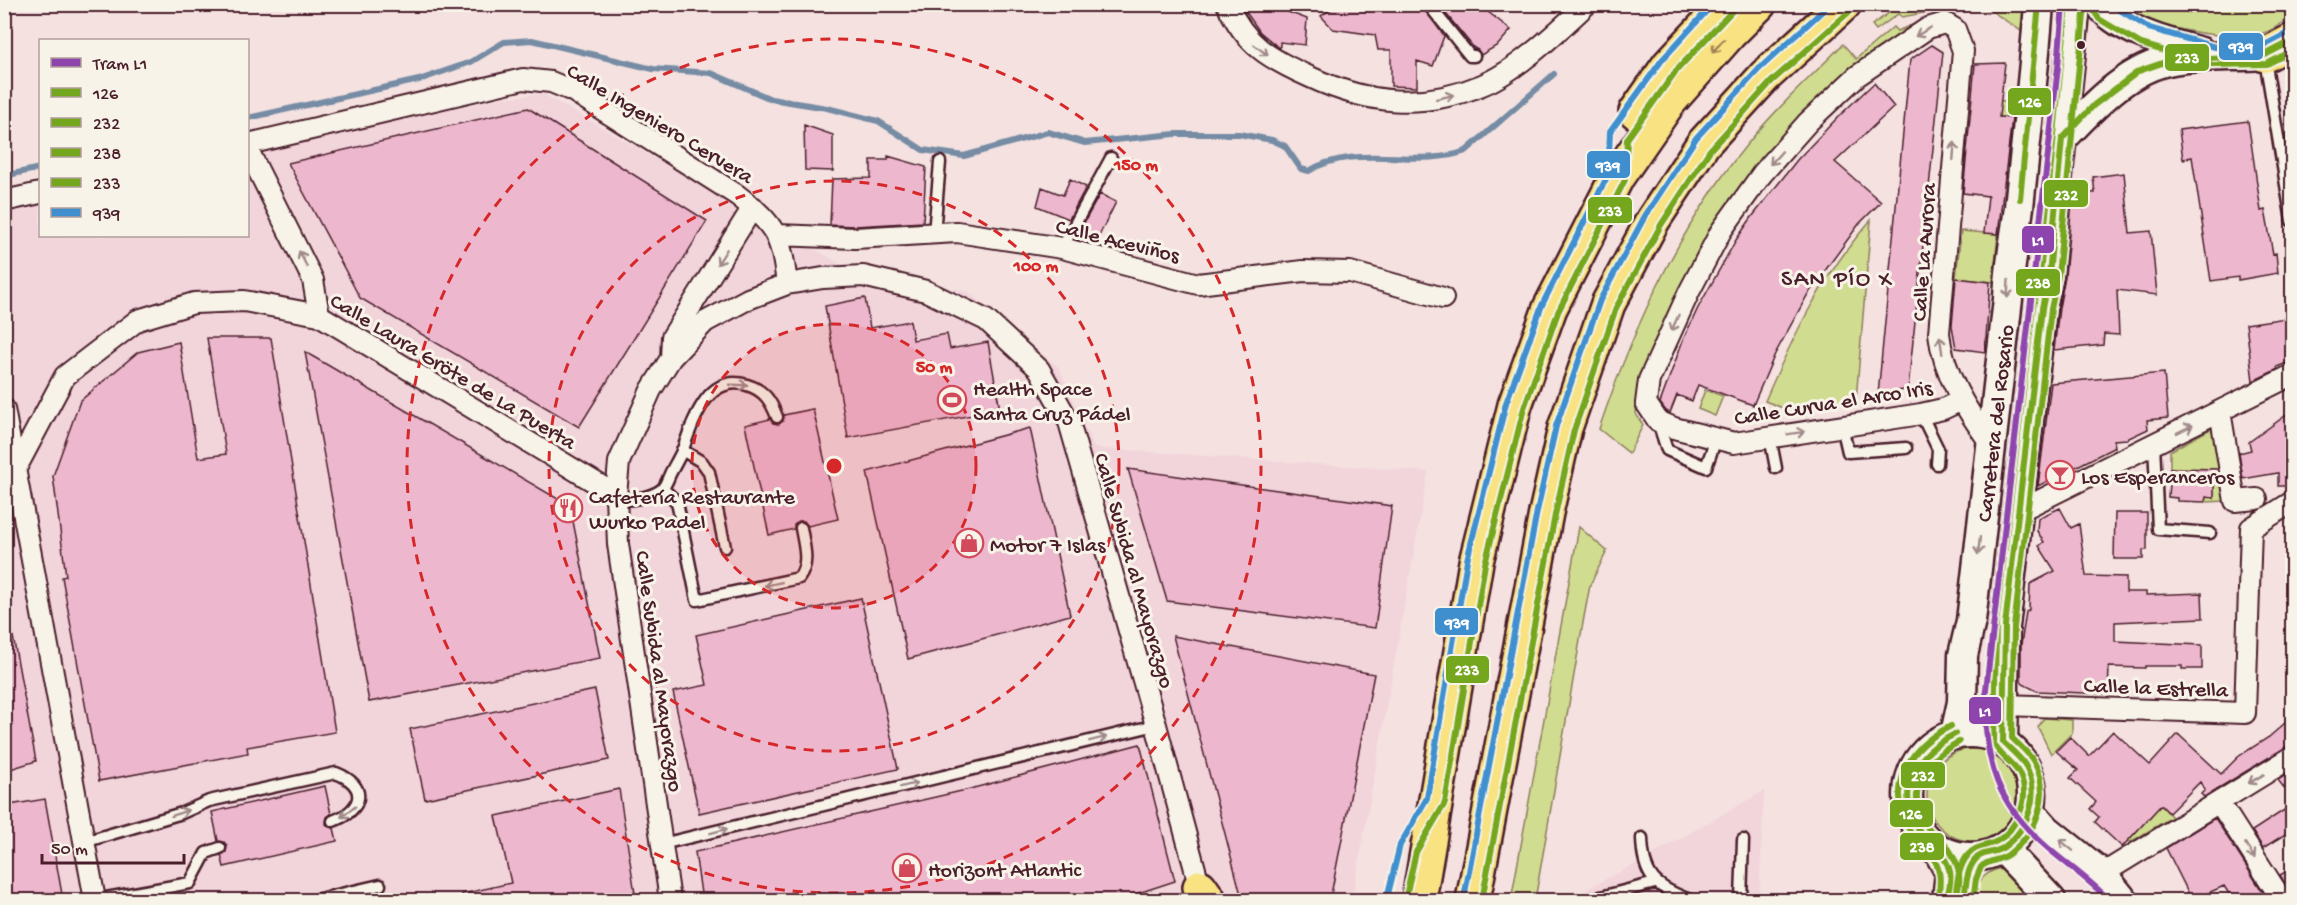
<svg xmlns="http://www.w3.org/2000/svg" width="2297" height="905" font-family="'Gochi Hand',sans-serif">
	<style>
		.built { fill: #f2d4db }
		.green { fill: #d0dc8f; stroke: #8d7e5d; stroke-width: 1.5 }
		.lines { fill: none; stroke-linecap: round; stroke-linejoin: round }
		.stream { stroke: #768ca4; stroke-width: 6 }
		.building { fill: #edb7ce; stroke: #4a1f2b; stroke-width: 1.5 }
		.lane-casing { stroke: #4a1f2b; stroke-width: 15 }
		.street-casing { stroke: #4a1f2b; stroke-width: 24 }
		.secondary-casing { stroke: #4a1f2b; stroke-width: 33 }
		.highway-casing { stroke: #4a1f2b; stroke-width: 38 }
		.lane { stroke: #f7f3e8; stroke-width: 10 }
		.street { stroke: #f7f3e8; stroke-width: 20 }
		.secondary { stroke: #f7f3e8; stroke-width: 28 }
		.highway { stroke: #f8e281; stroke-width: 33 }
		.bus-1-casing { stroke: #f7f3e8; stroke-width: 10 }
		.bus-2-casing { stroke: #f7f3e8; stroke-width: 10 }
		.bus-3-casing { stroke: #f7f3e8; stroke-width: 10 }
		.bus-4-casing { stroke: #f7f3e8; stroke-width: 10 }
		.bus-5-casing { stroke: #f7f3e8; stroke-width: 10 }
		.bus-1 { stroke: #74a61e; stroke-width: 6 }
		.bus-2 { stroke: #74a61e; stroke-width: 6 }
		.bus-3 { stroke: #74a61e; stroke-width: 6 }
		.bus-4 { stroke: #74a61e; stroke-width: 6 }
		.bus-5 { stroke: #3f8fcf; stroke-width: 6 }
		.tram-1-casing { stroke: #f7f3e8; stroke-width: 10 }
		.tram-1 { stroke: #8e44ad; stroke-width: 6 }
		.oneway { stroke: #a0898a }
		.oneway2 { stroke: #a18056 }
		.ring { fill: none; stroke: #d62828; stroke-width: 3; stroke-dasharray: 10 8 }
		.bus-dot { fill: #4a1f2b; stroke: #f7f3e8; stroke-width: 2 }
		.labels { text-anchor: middle; stroke-width: 6; stroke-linejoin: round; paint-order: stroke }
		.street-label { font-size: 22px; fill: #4a1f2b; stroke: #f7f3e8 }
		.poi-label { font-size: 22px; fill: #4a1f2b; stroke: #f7f3e8; text-anchor: start }
		.neighbourhood-label { font-size: 24px; letter-spacing: 1.5px; fill: #4a1f2b; stroke: #f7f3e8 }
		.centre { fill: #d62828; stroke: #f7f3e8; stroke-width: 3 }
		.ring-label { font-size: 18px; text-anchor: middle; font-weight: bold; fill: #d62828; stroke: #f7f3e8; stroke-width: 6; stroke-linejoin: round; paint-order: stroke }
		.line-badge { stroke: #f7f3e8; stroke-width: 2 }
		.badge-label { font-size: 16px; text-anchor: middle; font-weight: bold; fill: #fff }
	</style>
	<rect width="100%" height="100%" fill="#f4e1e0"/>
	<filter id="ink" filterUnits="userSpaceOnUse"><feTurbulence type="fractalNoise" baseFrequency=".0167" numOctaves="2"/><feDisplacementMap in="SourceGraphic" scale="12" xChannelSelector="R" yChannelSelector="G"/><feConvolveMatrix kernelMatrix="1 2 1 2 8 2 1 2 1" color-interpolation-filters="sRGB"/></filter>
	<g filter="url(#ink)">
		<!-- built -->
		<path class="built" d="M543 94 842 265 968 292 1059 368 1094 448 1428 472 1352 900H5L4 204 40 196V236H248V152L502 98Z
			M1764 791 1759 900H1566L1643 860Z"/>
		<!-- green -->
		<path class="green" d="M1900 5V4L1966 5 1902 17 1898 14 1876 30 1872 25Z
			M1968 5H2024V33L1990 10Z
			M2121 5H2292V15C2283 23 2273 31 2260 34 2222 40 2151 29 2121 5Z
			M1917 23 1793 129 1638 390 1636 414 1643 425 1629 453 1599 429C1636 320 1684 216 1760 129 1786 99 1816 72 1843 44L1856 59 1893 27 1897 31Z
			M1973 98 2016 102 2014 118 1971 115Z
			M1871 220 1856 400 1788 410 1765 401C1793 336 1824 273 1871 220Z
			M1961 231 1998 234 1993 282 1956 278Z
			M1705 390 1723 396 1715 416 1698 409Z
			M2214 427 2227 501 2205 502 2206 497H2214V469L2170 468V451Z
			M1579 527 1607 551 1590 585 1584 617 1535 900H1511Z
			M2044 718 2072 720V733L2051 754 2038 727Z
			M1927 795a46 46 0 1 1 92 0a46 46 0 1 1-92 0Z
			M2161 805 2172 817 2132 841 2127 842Z
			M1997 869H2008L2038 898 2026 896 2008 900H1973C1976 884 1981 875 1997 869Z"/>
		<g class="lines">
			<!-- stream -->
			<path class="stream" d="M248 118 419 80 471 62 504 42 532 40 653 69 711 73 771 99 827 108 878 121 923 150 964 156 1048 132 1085 143 1175 134H1239L1272 140 1285 146 1301 169 1309 171C1356 142 1416 169 1466 151L1554 74
				M4 176 40 168"/>
		</g>
		<!-- building -->
		<path class="building" d="M1339 4H1421L1444 36 1433 66 1417 61V87L1391 86V50H1378L1375 35 1333 29 1321 16Z
			M1438 4H1478L1511 30 1498 45 1481 55 1478 50 1474 48Z
			M1275 7 1307 19 1305 45 1280 42V48L1278 47 1260 32 1243 8Z
			M1932 45 1943 52 1908 389 1878 395 1910 60Z
			M2005 63 1999 117 2012 118 1998 234 1984 233 1988 196 1963 193 1975 64Z
			M1874 83 1894 107 1835 162 1881 202 1859 224 1808 294 1775 354 1753 405 1698 385 1692 401 1677 395 1670 413 1666 411 1660 403 1683 340 1698 308 1736 240 1752 217 1797 160 1839 116Z
			M528 108 707 221 579 427 360 298 288 163Z
			M2248 121 2261 211 2265 210 2273 254 2276 253 2278 273 2238 280V277L2211 281 2192 157 2183 159 2179 130Z
			M804 125 833 135V171L805 170Z
			M888 156 926 167 923 222 855 226 830 225 832 179 871 178V160H888Z
			M2124 173 2130 233 2151 231 2157 295 2117 290 2119 335 2104 334 2103 345 2054 350 2059 308 2065 276 2073 192 2095 193 2093 177Z
			M1070 179 1086 187 1069 219 1037 206 1042 187 1063 195Z
			M1100 194 1116 202 1095 244 1075 239Z
			M1956 278 1990 282 1985 352 1956 348 1952 326Z
			M865 298 870 328 910 321 913 340 947 334 950 349 988 342 1000 410 848 438 825 306Z
			M2286 318 2292 361 2277 367 2278 369 2253 381 2246 324Z
			M207 338H271L335 732 247 747 248 753 99 781 62 577 66 576 53 476 80 401 138 352 179 342 198 458 226 454Z
			M305 352 570 506 600 658 369 702Z
			M2164 373 2168 418 2147 420 2148 429 2127 439 2114 440 2115 447 2038 486 2051 383Z
			M813 409 838 519 808 526 804 521H799L794 525V529L769 535 745 425 770 419 773 423 779 424 783 421 784 415Z
			M2292 411V486H2278V473L2243 479 2239 453 2251 450 2249 442Z
			M1030 428 1070 615 908 659 867 472Z
			M2170 468 2218 469 2220 483H2214V498L2206 497 2205 502 2177 501V498L2168 497Z
			M1128 469 1392 506 1375 628 1167 601Z
			M2060 508 2071 528 2079 524 2086 576 2126 577V592H2146V595L2202 593 2203 618 2115 622V641L2202 645V669H2182V666H2145V668L2109 667 2108 694 2037 691 2023 684 2021 680V645L2026 612 2029 610 2030 584 2055 571 2039 546 2044 542 2037 531 2038 518Z
			M2115 513H2147V550H2143V559H2114Z
			M861 598 898 769 699 813 673 692 707 685 696 635Z
			M12 631 36 761 4 771V632Z
			M1173 636 1374 674 1330 900H1248L1240 891Z
			M595 690 609 760 425 799 410 729Z
			M2292 717V745L2286 747 2204 797 2201 794 2205 790 2200 782 2169 813 2161 805 2122 847 2095 822 2099 817 2090 809 2096 802 2070 778 2078 770 2056 751 2070 737 2089 756 2113 731 2150 765 2178 734 2221 774 2239 756 2269 737Z
			M1140 744 1175 881 1117 900H702L695 852 966 790Z
			M2292 771V798L2278 780Z
			M325 786 331 814 327 817 326 824 329 827 334 828 337 841 224 867 221 855 226 852 227 846 224 842 218 841 212 812Z
			M619 789 636 900H463L462 894 511 883 496 816Z
			M45 799 63 900H4V806Z
			M2292 805V830L2263 848 2252 831Z
			M2215 818 2268 900H2233L2224 886 2192 900 2166 848Z
			M2292 868V895L2280 875Z"/>
		<g class="lines">
			<!-- lane casing -->
			<g class="lane-casing">
				<path id="lane" d="M1428 4 1470 56H1474
					M2265 59 2292 221
					M934 234 940 162
					M1062 248 1111 158
					M1921 414 1938 449 1937 464
					M1658 422 1667 450 1706 467 1716 439
					M1842 426 1848 452 1906 448
					M1770 437 1776 468
					M2154 444 2158 529 2210 533
					M682 450 702 462 709 472 725 547
					M663 489 677 502 697 600 799 578C810 563 804 546 801 528
					M616 501C631 499 648 499 661 490 665 487 668 479 670 474 674 466 679 458 683 449 693 422 707 373 747 385 764 390 771 401 777 417
					M1642 838C1643 877 1655 887 1690 900
					M84 842 182 813 209 801 336 773C369 786 363 810 333 821
					M662 844 1156 725
					M95 900 190 883 206 853 220 848
					M315 900 380 885
					M1589 900 1655 883
					M1741 900 1743 840"/>
			</g>
			<!-- street casing -->
			<g class="street-casing">
				<path id="street" d="M1227 4C1246 46 1270 59 1310 77 1368 104 1422 110 1482 85 1517 71 1559 30 1587 4
					M248 144 523 79 551 82 573 91 737 195C776 225 781 236 787 284
					M248 150 313 280 319 315
					M4 201 40 193
					M777 235 855 238 957 232 1062 248 1198 284 1303 271 1350 272 1443 298
					M671 358 672 337 753 207
					M1962 400 1943 409 1921 414 1734 443 1674 428 1658 421 1646 403 1649 380 1689 292 1721 231 1762 174 1808 122 1857 76 1928 28 1945 23 1955 29 1963 51 1939 333C1943 374 1967 411 1991 444
					M4 409 95 900
					M2220 411 2235 501 2257 499
					M15 470 65 376 138 320 194 303 244 301 319 315 616 495
					M2019 511 2292 375
					M2004 705 2245 713 2251 528 2292 502
					M2219 802 2282 900
					M2102 874 2292 757
					M670 900 618 544 616 495 619 462 651 390 671 358 705 322 748 299 787 284 823 278 863 276 926 291 986 320 1039 369 1069 422 1156 725 1202 895"/>
			</g>
			<!-- secondary casing -->
			<g class="secondary-casing">
				<g id="secondary">
					<path d="M2100 4C2116 30 2172 44 2201 52"/>
					<path d="M2062 139C2092 108 2128 67 2173 60 2203 55 2234 57 2265 55"/>
					<circle cx="1970" cy="795" r="62"/>
					<path id="s1" d="M1955 734 1962 702 1963 655 1971 621 2008 299C2009 268 2015 238 2019 207 2026 140 2034 72 2039 4"/>
					<path d="M2003 742 2005 626 2042 308 2049 275 2052 229 2076 4"/>
					<path d="M2031 812 2046 829 2102 874 2123 900"/>
					<path d="M1937 849 1950 873 1947 900"/>
					<path d="M2003 849 2051 900"/>
				</g>
			</g>
			<!-- highway casing -->
			<g class="highway-casing">
				<path id="highway" d="M2265 55 2292 41
					M1636 112 1669 65 1726 4
					M1200 887 1209 900
					M1419 900 1476 562 1515 405 1550 308 1617 177 1669 102 1730 33 1759 4
					M1473 900 1546 513 1565 428 1608 304 1653 220 1703 144 1765 76 1844 4"/>
			</g>
			<!-- lane -->
			<use href="#lane" class="lane"/>
			<!-- street -->
			<use href="#street" class="street"/>
			<!-- secondary -->
			<use href="#secondary" class="secondary"/>
			<!-- highway -->
			<use href="#highway" class="highway"/>
			<!-- bus-1 casing -->
			<g class="bus-1-casing">
				<path id="bus-1" d="M2020 199 2039 4
					M1947 900C1948 891 1952 881 1950 872 1945 851 1930 847 1920 832 1893 791 1916 753 1955 734
					M1964 900C1966 887 1966 871 1975 860 1982 851 1995 854 2004 847 2028 829 2042 793 2025 765 2020 757 2010 749 2003 742L2005 626 2042 308 2049 275 2062 139 2094 105 2139 71 2171 60 2265 55 2292 41"/>
			</g>
			<!-- bus-2 casing -->
			<g class="bus-2-casing">
				<path id="bus-2" d="M1956 900C1958 890 1961 879 1958 868 1955 859 1949 848 1942 840 1938 836 1932 833 1928 828 1902 793 1926 758 1959 742
					M1973 900 1976 879 1981 867C1989 859 2002 861 2010 853 2037 832 2052 794 2034 762 2029 753 2020 746 2012 738L2014 627 2051 309 2058 276 2085 5"/>
			</g>
			<!-- bus-3 casing -->
			<g class="bus-3-casing">
				<path id="bus-3" d="M1938 899C1941 881 1942 866 1928 852 1922 846 1916 842 1912 835 1885 789 1906 748 1951 726
					M1955 899C1957 884 1958 867 1968 855 1976 845 1987 847 1997 841 2016 830 2029 801 2022 780 2017 764 2001 758 1994 744L1996 625 2033 307 2040 274 2067 4"/>
			</g>
			<!-- bus-4 casing -->
			<g class="bus-4-casing">
				<path id="bus-4" d="M2092 8 2099 19 2141 44 2212 65 2267 64 2292 51
					M1405 900 1416 852 1445 803 1485 564 1524 408 1558 312 1625 180 1627 139 1676 71 1733 10
					M1482 900 1555 515 1574 430 1616 308 1661 225 1710 150 1771 82 1850 11"/>
			</g>
			<!-- bus-5 casing -->
			<g class="bus-5-casing">
				<path id="bus-5" d="M2110 4 2149 28 2215 47 2263 46 2288 33
					M1387 898 1400 845 1427 798 1467 560 1506 403 1542 305 1608 175 1610 132 1662 60 1713 4
					M1464 898 1537 511 1556 426 1600 300 1645 216 1696 138 1759 69 1830 4"/>
			</g>
			<!-- bus-1 -->
			<use href="#bus-1" class="bus-1"/>
			<!-- bus-2 -->
			<use href="#bus-2" class="bus-2"/>
			<!-- bus-3 -->
			<use href="#bus-3" class="bus-3"/>
			<!-- bus-4 -->
			<use href="#bus-4" class="bus-4"/>
			<!-- bus-5 -->
			<use href="#bus-5" class="bus-5"/>
			<!-- tram-1 casing -->
			<g class="tram-1-casing">
				<path id="tram-1" d="M2063 4 2058 67 1985 698C1984 764 1998 806 2049 849 2069 866 2091 881 2109 900"/>
			</g>
			<!-- tram-1 -->
			<use href="#tram-1" class="tram-1"/>
		</g>
		<!-- one-way arrows -->
		<defs><path id="oneway-shaft" d="M-6 0H5M1.5-3L5.5 0L1.5 3" fill="none" stroke-width="1.6" stroke-linecap="round" stroke-linejoin="round" transform="scale(1.5)"/></defs>
		<g class="oneway">
			<use href="#oneway-shaft" transform="translate(1923 32) rotate(150)"/>
			<use href="#oneway-shaft" transform="translate(1261 50) rotate(37)"/>
			<use href="#oneway-shaft" transform="translate(1445 97) rotate(-13)"/>
			<use href="#oneway-shaft" transform="translate(1954 151) rotate(-85)"/>
			<use href="#oneway-shaft" transform="translate(1776 158) rotate(132)"/>
			<use href="#oneway-shaft" transform="translate(722 257) rotate(122)"/>
			<use href="#oneway-shaft" transform="translate(303 259) rotate(-117)"/>
			<use href="#oneway-shaft" transform="translate(2008 289) rotate(93)"/>
			<use href="#oneway-shaft" transform="translate(1675 323) rotate(114)"/>
			<use href="#oneway-shaft" transform="translate(1941 345) rotate(-98)"/>
			<use href="#oneway-shaft" transform="translate(739 385) rotate(2)"/>
			<use href="#oneway-shaft" transform="translate(2185 429) rotate(-26)"/>
			<use href="#oneway-shaft" transform="translate(1796 433) rotate(-9)"/>
			<use href="#oneway-shaft" transform="translate(1979 546) rotate(96)"/>
			<use href="#oneway-shaft" transform="translate(773 584) rotate(168)"/>
			<use href="#oneway-shaft" transform="translate(1098 739) rotate(-14)"/>
			<use href="#oneway-shaft" transform="translate(2256 779) rotate(149)"/>
			<use href="#oneway-shaft" transform="translate(909 785) rotate(-14)"/>
			<use href="#oneway-shaft" transform="translate(348 812) rotate(143)"/>
			<use href="#oneway-shaft" transform="translate(180 813) rotate(-20)"/>
			<use href="#oneway-shaft" transform="translate(719 831) rotate(-14)"/>
			<use href="#oneway-shaft" transform="translate(2066 845) rotate(-141)"/>
			<use href="#oneway-shaft" transform="translate(2250 851) rotate(58)"/>
		</g>
		<use class="oneway2" href="#oneway-shaft" transform="translate(1718 46) rotate(131)"/>
	</g>
	<!-- distance rings -->
	<circle cx="834" cy="466" r="142" fill="#d62828" fill-opacity=".12"/>
	<g class="ring">
		<circle cx="834" cy="466" r="142"/>
		<circle cx="834" cy="466" r="285"/>
		<circle cx="834" cy="466" r="427"/>
	</g>
	<!-- icons -->
	<defs>
		<g id="stadium-ring" transform="scale(1.5)"><circle r="9.5" fill="#f7f3e8" stroke="#d1495b" stroke-width="1.5"/><path d="M0-5a6.5 5 0 1 0 0 10a6.5 5 0 1 0 0-10ZM-3.5-1.8h7v3.6h-7Z" fill="#d1495b"/></g>
		<g id="bar-ring" transform="scale(1.5)"><circle r="9.5" fill="#f7f3e8" stroke="#d1495b" stroke-width="1.5"/><path d="M-6-5H6L.8 .8V4.5H3.5V6h-7V4.5H-.8V.8Z" fill="#d1495b"/></g>
		<g id="restaurant-ring" transform="scale(1.5)"><circle r="9.5" fill="#f7f3e8" stroke="#d1495b" stroke-width="1.5"/><path d="M-5-6h1v4h1v-4h1v4h1v-4h1v5L-1.5 .5V6h-2V.5L-5-1ZM5-6V6H3V1.5H1.5Q1.5-4 5-6Z" fill="#d1495b"/></g>
		<g id="shop-ring" transform="scale(1.5)"><circle r="9.5" fill="#f7f3e8" stroke="#d1495b" stroke-width="1.5"/><path d="M-5-2.5h2.3a2.7 3.5 0 0 1 5.4 0H5L5.5 6h-11ZM-1.5-2.5h3a1.5 2.3 0 0 0-3 0Z" fill="#d1495b"/></g>
	</defs>
	<g fill-rule="evenodd">
		<use href="#stadium-ring" x="952" y="400"/>
		<use href="#bar-ring" x="2060" y="475"/>
		<use href="#restaurant-ring" x="568" y="508"/>
		<use href="#shop-ring" x="969" y="543"/>
		<use href="#shop-ring" x="907" y="868"/>
	</g>
	<!-- markers -->
	<circle class="bus-dot" cx="2081" cy="45" r="5"/>
	<g class="labels">
		<!-- street labels -->
		<g class="street-label">
			<text transform="translate(661 122) rotate(31)" y="8">Calle Ingeniero Cervera</text>
			<text transform="translate(1118 239) rotate(14)" y="8">Calle Aceviños</text>
			<text transform="translate(1922 252) rotate(-86)" y="8">Calle La Aurora</text>
			<text transform="translate(454 370) rotate(31)" y="8">Calle Laura Gröte de La Puerta</text>
			<text transform="translate(1833 401) rotate(-9)" y="8">Calle Curva el Arco Iris</text>
			<text dy="8" stroke="none"><textPath href="#s1" startOffset="314">Carretera del Rosario</textPath></text>
			<text transform="translate(1136 570) rotate(74)" y="8">Calle Subida al Mayorazgo</text>
			<text transform="translate(661 671) rotate(82)" y="8">Calle Subida al Mayorazgo</text>
			<text transform="translate(2156 686) rotate(2)" y="8">Calle la Estrella</text>
		</g>
		<!-- poi labels -->
		<g class="poi-label">
			<text x="973" y="395">Health Space<tspan x="973" dy="25">Santa Cruz Pádel</tspan></text>
			<text x="2081" y="483">Los Esperanceros</text>
			<text x="589" y="503">Cafetería Restaurante<tspan x="589" dy="25">Wurko Padel</tspan></text>
			<text x="990" y="551">Motor 7 Islas</text>
			<text x="928" y="876">Horizont Atlantic</text>
		</g>
		<!-- neighbourhood labels -->
		<g class="neighbourhood-label">
			<text x="1837" y="285">SAN PÍO X</text>
		</g>
	</g>
	<circle cx="834" cy="466" r="9" class="centre"/>
	<g class="ring-label">
		<text x="1136" y="170">150 m</text>
		<text x="1036" y="271">100 m</text>
		<text x="934" y="372">50 m</text>
	</g>
	<g class="line-badge">
		<rect x="2218" y="32" width="46" height="29" rx="6" fill="#3f8fcf"/>
		<rect x="2164" y="43" width="46" height="29" rx="6" fill="#74a61e"/>
		<rect x="2007" y="87" width="45" height="29" rx="6" fill="#74a61e"/>
		<rect x="1586" y="150" width="45" height="29" rx="6" fill="#3f8fcf"/>
		<rect x="2043" y="179" width="46" height="29" rx="6" fill="#74a61e"/>
		<rect x="1587" y="196" width="46" height="28" rx="6" fill="#74a61e"/>
		<rect x="2021" y="225" width="34" height="29" rx="6" fill="#8e44ad"/>
		<rect x="2015" y="268" width="46" height="29" rx="6" fill="#74a61e"/>
		<rect x="1434" y="607" width="45" height="29" rx="6" fill="#3f8fcf"/>
		<rect x="1445" y="655" width="45" height="29" rx="6" fill="#74a61e"/>
		<rect x="1968" y="696" width="34" height="29" rx="6" fill="#8e44ad"/>
		<rect x="1900" y="761" width="46" height="28" rx="6" fill="#74a61e"/>
		<rect x="1889" y="799" width="45" height="29" rx="6" fill="#74a61e"/>
		<rect x="1899" y="832" width="46" height="29" rx="6" fill="#74a61e"/>
	</g>
	<g class="badge-label">
		<text x="2241" y="52">939</text>
		<text x="2187" y="63">233</text>
		<text x="2030" y="107">126</text>
		<text x="1608" y="171">939</text>
		<text x="2066" y="200">232</text>
		<text x="1610" y="216">233</text>
		<text x="2038" y="245">L1</text>
		<text x="2038" y="288">238</text>
		<text x="1457" y="628">939</text>
		<text x="1467" y="675">233</text>
		<text x="1985" y="716">L1</text>
		<text x="1923" y="781">232</text>
		<text x="1911" y="819">126</text>
		<text x="1922" y="852">238</text>
	</g>
	<!-- margin -->
	<rect width="2297" height="905" fill="none" stroke="#f7f3e8" stroke-width="24"/>
	<rect x="12" y="12" width="2273" height="881" fill="none" stroke="#4a1f2b" stroke-width="2" filter="url(#ink)"/>
	<!-- legend -->
	<rect x="39" y="39" width="210" height="198" fill="#f7f3e8" stroke="#b29e9c" stroke-width="1.5"/>
	<rect x="51" y="58" width="30" height="9" fill="#8e44ad" stroke="#b29e9c" stroke-width="1.5"/>
	<text x="93" y="69" font-size="18" fill="#4a1f2b">Tram L1</text>
	<rect x="51" y="88" width="30" height="9" fill="#74a61e" stroke="#b29e9c" stroke-width="1.5"/>
	<text x="93" y="99" font-size="18" fill="#4a1f2b">126</text>
	<rect x="51" y="118" width="30" height="9" fill="#74a61e" stroke="#b29e9c" stroke-width="1.5"/>
	<text x="93" y="129" font-size="18" fill="#4a1f2b">232</text>
	<rect x="51" y="148" width="30" height="9" fill="#74a61e" stroke="#b29e9c" stroke-width="1.5"/>
	<text x="93" y="159" font-size="18" fill="#4a1f2b">238</text>
	<rect x="51" y="178" width="30" height="9" fill="#74a61e" stroke="#b29e9c" stroke-width="1.5"/>
	<text x="93" y="189" font-size="18" fill="#4a1f2b">233</text>
	<rect x="51" y="208" width="30" height="9" fill="#3f8fcf" stroke="#b29e9c" stroke-width="1.5"/>
	<text x="93" y="219" font-size="18" fill="#4a1f2b">939</text>
	<!-- scale -->
	<path d="M42 854v9h142v-9" fill="none" stroke="#4a1f2b" stroke-width="3"/>
	<text x="51" y="854" font-size="18" fill="#4a1f2b" stroke="#f7f3e8" stroke-width="4.5" paint-order="stroke">50 m</text>
</svg>
